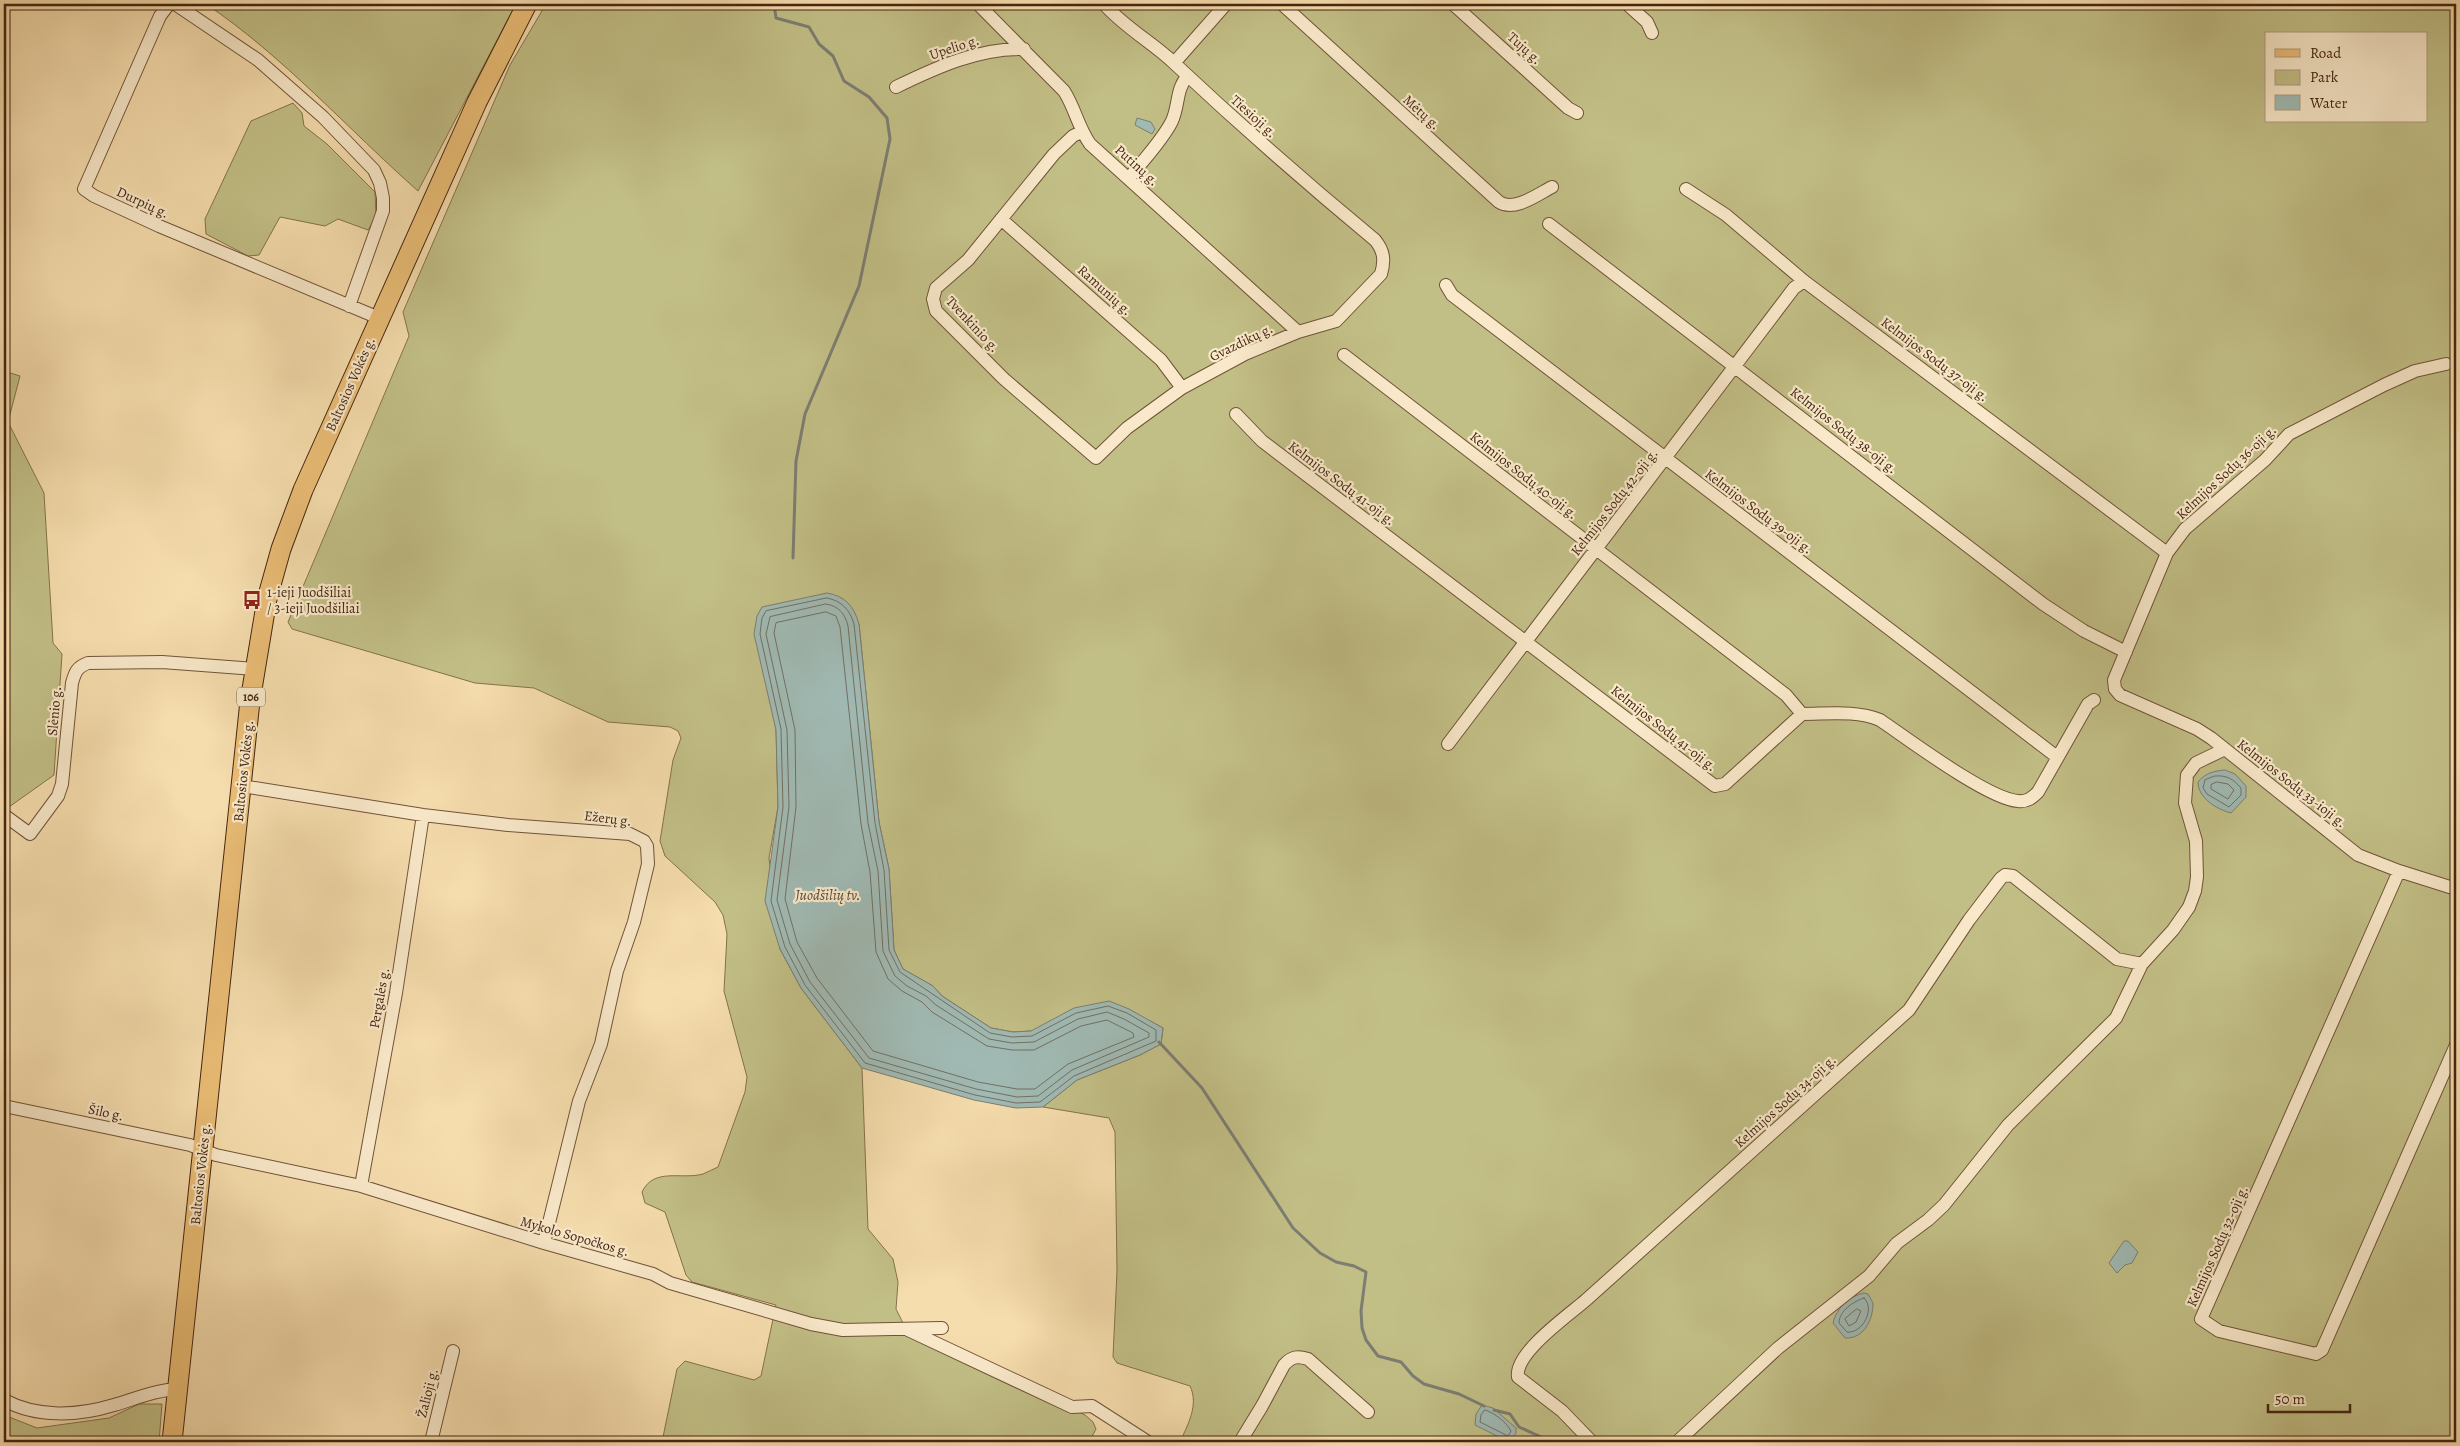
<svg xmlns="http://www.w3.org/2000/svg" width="2460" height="1446" font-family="Alegreya,serif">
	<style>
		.green { fill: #c2bf86; stroke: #84724c; fill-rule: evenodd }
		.water { fill: #a0bab4; stroke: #7c7e73 }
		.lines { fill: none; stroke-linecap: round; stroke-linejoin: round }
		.shore { stroke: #727063; stroke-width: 1 }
		.stream { stroke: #7c7e73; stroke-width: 3 }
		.street-casing { stroke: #715339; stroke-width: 14 }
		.primary-casing { stroke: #452512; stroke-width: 21 }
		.street { stroke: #f9e9ca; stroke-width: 12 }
		.primary { stroke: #ebbe76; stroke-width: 19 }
		.labels { text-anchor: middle; stroke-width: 4.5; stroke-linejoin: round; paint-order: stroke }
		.shield { fill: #f9e9ca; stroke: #7b6049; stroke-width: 1 }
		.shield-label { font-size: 12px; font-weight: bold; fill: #452512 }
		.street-label { font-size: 14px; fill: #452512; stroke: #f9e9ca }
		.poi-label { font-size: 14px; fill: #452512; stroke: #f9e9ca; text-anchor: start }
		.water-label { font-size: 15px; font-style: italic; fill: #5c4a3a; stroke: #f9e9ca }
	</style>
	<rect width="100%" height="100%" fill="#f6ddad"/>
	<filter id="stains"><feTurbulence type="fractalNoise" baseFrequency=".004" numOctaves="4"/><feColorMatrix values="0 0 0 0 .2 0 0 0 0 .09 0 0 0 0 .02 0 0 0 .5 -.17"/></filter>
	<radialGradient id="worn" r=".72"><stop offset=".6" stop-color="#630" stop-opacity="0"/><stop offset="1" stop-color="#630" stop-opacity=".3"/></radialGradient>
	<!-- green -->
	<path class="green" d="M206 4H516L418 191C349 130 282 55 206 4Z
		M546 4H2456V1442H1180C1188 1424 1199 1405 1190 1386L1117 1363 1113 1357 1117 1271 1115 1132 1109 1118 1043 1107 1077 1080 1140 1055 1161 1044 1163 1028 1150 1021 1031 1031 1013 1032 991 1028 942 996 933 986 903 969 894 950 889 869 879 822 859 624 767 684 776 730 778 807 769 858 780 949 801 988 862 1068 868 1229 893 1259 898 1282 896 1309 906 1329 914 1336 1085 1415 1093 1422 1096 1429 1089 1442H662L677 1369 685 1361 754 1380 761 1376 776 1305 692 1282 686 1275 665 1212 645 1203 642 1192C654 1167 681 1180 703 1174 708 1172 713 1169 718 1167L745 1092 747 1077 724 991 727 934 723 915 715 902 665 856 660 841 673 760 681 738 678 731 670 727 608 722 534 688 475 683 292 629 288 622 409 336 403 312 510 65ZM2266 34H2426V121H2266Z
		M293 103 302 113 304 126 327 144 375 192 376 217 368 230 338 219 325 226 280 217 259 255 248 256 206 234 205 219 251 121Z
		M4 371 20 376 8 422 44 493 53 643 62 654 54 775 9 807 4 803Z
		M139 1404H162L159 1442H4V1415L37 1428 109 1418Z"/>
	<!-- water -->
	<path class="water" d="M1137 118 1151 122 1155 129 1152 134 1135 125Z
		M827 593C845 596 854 606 859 624L879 822 889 869 894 950 903 969 933 986 942 996 991 1028 1013 1032 1031 1031 1074 1008 1109 1001 1129 1009 1163 1028 1161 1044 1140 1055 1077 1080 1043 1107 1016 1108 974 1100 862 1068 801 988 780 949 765 901 778 807 776 730 754 634 757 616 762 607Z
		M2225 770 2235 774 2246 786V797L2231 813C2216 809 2198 798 2198 782 2205 773 2214 771 2225 770Z
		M2124 1241H2128L2138 1252 2132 1263 2125 1265 2117 1273 2109 1263Z
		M1864 1293 1868 1294 1873 1303C1873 1320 1864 1339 1845 1338L1833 1323C1836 1309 1849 1296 1864 1293Z
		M1482 1405 1493 1408 1516 1428V1433L1509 1442 1475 1425 1476 1414Z"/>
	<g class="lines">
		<!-- shore -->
		<path class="shore" d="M827 598C842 601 850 610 854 624L875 823 884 870 889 950 900 972 990 1033 1012 1037 1032 1036 1076 1013 1108 1006 1127 1013 1156 1030V1041L1074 1076 1040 1102 1016 1103 975 1095 865 1063 805 985 785 947 771 901 783 807 781 729 760 634 762 618 766 611Z
			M826 604C839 606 845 614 848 626L868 823 878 871 883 951 895 976 907 986 926 996 936 1005 989 1039 1012 1043 1034 1042 1078 1019 1107 1012 1124 1019 1149 1033V1037L1072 1070 1038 1096 1017 1097 976 1089 869 1058 810 982 790 944 777 900 789 807 787 730 766 634 770 617Z
			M826 612 836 616 840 627 861 824 870 872 876 952 888 979 902 991 922 1002 932 1012 987 1046 1012 1050H1034L1081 1026 1107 1020 1133 1033 1134 1037 1068 1064 1035 1089H1017L978 1082 873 1051 817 978 797 942 785 899 796 807 795 730 774 633 776 623Z
			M2215 776C2227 775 2233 779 2241 788V795L2229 807 2207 794 2203 788 2205 780Z
			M2217 782 2228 784 2234 790 2228 799 2211 789V785Z
			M1864 1298C1876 1309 1862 1334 1847 1332L1839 1323C1839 1311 1854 1301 1864 1298Z
			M1857 1309 1861 1311 1856 1322 1849 1326 1845 1319Z
			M1485 1410C1495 1413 1506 1422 1511 1431L1508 1436 1480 1422 1481 1415Z"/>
		<!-- stream -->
		<path class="stream" d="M774 4 776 18 809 27 819 44 833 56 844 81 869 97 887 118 890 139 859 286 805 414 796 461 793 558
			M1159 1042 1202 1088 1293 1228 1320 1253 1336 1262 1354 1266 1366 1272 1361 1311 1362 1328 1366 1340 1378 1356 1401 1362 1413 1376 1424 1384 1459 1394 1484 1406
			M1494 1410 1510 1414 1519 1427 1552 1442"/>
		<!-- street casing -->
		<g class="street-casing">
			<path id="street" d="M169 4 160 16 84 189 94 196 159 226 379 318
				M175 4 258 60 323 117 374 170 380 183 383 198V211L349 306
				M978 4 1064 91C1075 108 1078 127 1090 144L1298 332
				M1282 4 1499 202C1515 212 1538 194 1552 187
				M1453 4 1568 108 1577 113
				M1627 4 1647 22 1652 33
				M1174 63 1226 4
				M896 87C937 67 979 48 1024 49
				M1081 132 1073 136 1054 154 968 260 936 288 933 299 936 311 1004 379 1096 458 1127 428 1182 388 1245 354 1298 332 1336 321 1381 274C1385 260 1384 251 1375 240 1306 183 1239 124 1174 63 1152 42 1125 28 1104 4
				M1130 177C1144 159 1162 141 1172 121 1179 106 1176 89 1187 77
				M1686 189 1726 215 1804 281 2167 553
				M1001 219 1161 360 1182 388
				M1549 224 2043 604 2084 631 2126 652
				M1446 285 1452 295 2057 757
				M1344 355 1786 695 1802 714
				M2446 364 2415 371 2384 385 2289 434 2265 460 2185 529 2167 553 2114 680 2115 689 2120 695 2197 729 2211 738 2358 855 2399 871 2456 889
				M1236 414 1262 441 1715 786 1725 784 1802 714C1828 714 1856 710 1880 720 1908 739 1988 799 2018 801 2027 802 2032 798 2038 792L2088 704 2094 700
				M1448 744 1794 288 1804 281
				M242 786 423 815 508 825 630 834 644 841 647 846 648 864 634 922 617 971 601 1044 579 1101 544 1243
				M4 815 30 834 58 796 62 784 72 683C75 672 77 667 88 663L162 662 255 669
				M2399 871 2201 1319 2219 1331 2316 1354 2322 1350 2456 1045
				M4 1106 190 1145 216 1155 361 1186 544 1243 653 1274 670 1283 811 1324 843 1330 942 1328
				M361 1186 396 993 423 815
				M908 1330 1072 1407 1092 1406 1148 1442
				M4 1400C37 1418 78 1416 114 1405 135 1399 155 1390 178 1389
				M431 1442 453 1351
				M1240 1442 1262 1406 1284 1365C1292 1356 1298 1356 1308 1359L1368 1412
				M1592 1442 1562 1411 1518 1377C1514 1353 1569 1315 1586 1300L1909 1010 1969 920 2001 878 2005 875 2013 876 2117 959 2142 964
				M1677 1442 1778 1348 1869 1276 1897 1243 1928 1220 1944 1205 2008 1125 2116 1018 2142 964 2173 930 2189 907 2195 891 2197 877 2196 841 2185 803 2187 775 2196 763 2225 749"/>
		</g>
		<!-- primary casing -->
		<g class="primary-casing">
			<path id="primary" d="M172 1442 250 701 267 599 281 549 303 490 477 102 527 4"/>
		</g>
		<!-- street -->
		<use href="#street" class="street"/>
		<!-- primary -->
		<use href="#primary" class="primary"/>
	</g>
	<!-- icons -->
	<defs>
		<g id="bus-bare" transform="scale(1.5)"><path d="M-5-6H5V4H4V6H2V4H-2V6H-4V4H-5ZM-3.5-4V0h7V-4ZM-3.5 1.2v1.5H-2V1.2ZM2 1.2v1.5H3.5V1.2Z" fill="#8f2418" stroke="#f9e9ca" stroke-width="2.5" paint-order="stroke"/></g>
	</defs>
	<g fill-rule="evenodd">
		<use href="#bus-bare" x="252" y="600"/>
	</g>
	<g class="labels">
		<!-- shield labels -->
		<rect class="shield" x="237" y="687.5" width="28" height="19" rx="4"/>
		<g class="shield-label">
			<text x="251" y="701">106</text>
		</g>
		<!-- street labels -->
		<g class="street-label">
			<text transform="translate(954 47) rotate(-18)" y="5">Upelio g.</text>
			<text transform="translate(1525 48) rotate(42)" y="5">Tujų g.</text>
			<text transform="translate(1422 112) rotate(42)" y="5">Mėtų g.</text>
			<text transform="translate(1254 116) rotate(42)" y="5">Tiesioji g.</text>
			<text transform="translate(1137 165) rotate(42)" y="5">Putinų g.</text>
			<text transform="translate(143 202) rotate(25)" y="5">Durpių g.</text>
			<text transform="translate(1105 290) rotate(42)" y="5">Ramunių g.</text>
			<text transform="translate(973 324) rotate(47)" y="5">Tvenkinio g.</text>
			<text transform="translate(1241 342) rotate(-26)" y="5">Gvazdikų g.</text>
			<text transform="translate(1935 359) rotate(37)" y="5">Kelmijos Sodų 37-oji g.</text>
			<text transform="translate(350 384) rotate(-66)" y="5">Baltosios Vokės g.</text>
			<text transform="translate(1844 430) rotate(38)" y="5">Kelmijos Sodų 38-oji g.</text>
			<text transform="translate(2226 472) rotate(-43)" y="5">Kelmijos Sodų 36-oji g.</text>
			<text transform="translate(1524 475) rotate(38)" y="5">Kelmijos Sodų 40-oji g.</text>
			<text transform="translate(1342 483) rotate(37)" y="5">Kelmijos Sodų 41-oji g.</text>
			<text transform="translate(1614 502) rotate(-52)" y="5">Kelmijos Sodų 42-oji g.</text>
			<text transform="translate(1759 511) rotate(37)" y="5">Kelmijos Sodų 39-oji g.</text>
			<text transform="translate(54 711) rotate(-85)" y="5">Slėnio g.</text>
			<text transform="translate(1664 728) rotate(38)" y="5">Kelmijos Sodų 41-oji g.</text>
			<text transform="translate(243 771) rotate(-84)" y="5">Baltosios Vokės g.</text>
			<text transform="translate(2292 783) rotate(38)" y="5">Kelmijos Sodų 33-ioji g.</text>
			<text transform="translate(608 818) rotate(7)" y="5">Ežerų g.</text>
			<text transform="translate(379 998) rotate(-80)" y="5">Pergalės g.</text>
			<text transform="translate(1785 1101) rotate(-42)" y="5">Kelmijos Sodų 34-oji g.</text>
			<text transform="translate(106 1112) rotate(12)" y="5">Šilo g.</text>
			<text transform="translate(200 1174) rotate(-84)" y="5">Baltosios Vokės g.</text>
			<text transform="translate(575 1236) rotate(16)" y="5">Mykolo Sopočkos g.</text>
			<text transform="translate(2217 1246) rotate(-66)" y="5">Kelmijos Sodų 32-oji g.</text>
			<text transform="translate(427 1393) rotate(-76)" y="5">Žalioji g.</text>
		</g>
		<!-- poi labels -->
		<g class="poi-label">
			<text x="267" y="597">1-ieji Juodšiliai<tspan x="267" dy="16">/ 3-ieji Juodšiliai</tspan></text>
		</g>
		<!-- water labels -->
		<g class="water-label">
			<text x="828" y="900">Juodšilių tv.</text>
		</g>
	</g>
	<!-- margin -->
	<rect width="2460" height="1446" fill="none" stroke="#f6ddad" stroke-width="20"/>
	<rect x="5" y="5" width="2450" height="1436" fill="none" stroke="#452512" stroke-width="2.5"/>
	<rect x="10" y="10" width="2440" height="1426" fill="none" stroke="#452512"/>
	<!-- legend -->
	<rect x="2265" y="32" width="162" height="90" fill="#f9e9ca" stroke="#b19b80"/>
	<rect x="2275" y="49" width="25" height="8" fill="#ebbe76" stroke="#b19b80"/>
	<text x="2310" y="58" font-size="15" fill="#452512">Road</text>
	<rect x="2275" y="70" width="25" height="15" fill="#c2bf86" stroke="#b19b80"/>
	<text x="2310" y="82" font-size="15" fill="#452512">Park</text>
	<rect x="2275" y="95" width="25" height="15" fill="#a0bab4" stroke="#b19b80"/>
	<text x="2310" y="108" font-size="15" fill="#452512">Water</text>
	<!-- scale -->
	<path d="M2268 1404v8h82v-8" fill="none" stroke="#452512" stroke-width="2.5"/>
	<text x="2275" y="1404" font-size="15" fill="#452512" stroke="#f9e9ca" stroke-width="4" paint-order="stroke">50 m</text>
	<rect width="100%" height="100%" filter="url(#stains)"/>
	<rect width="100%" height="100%" fill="url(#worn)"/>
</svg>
